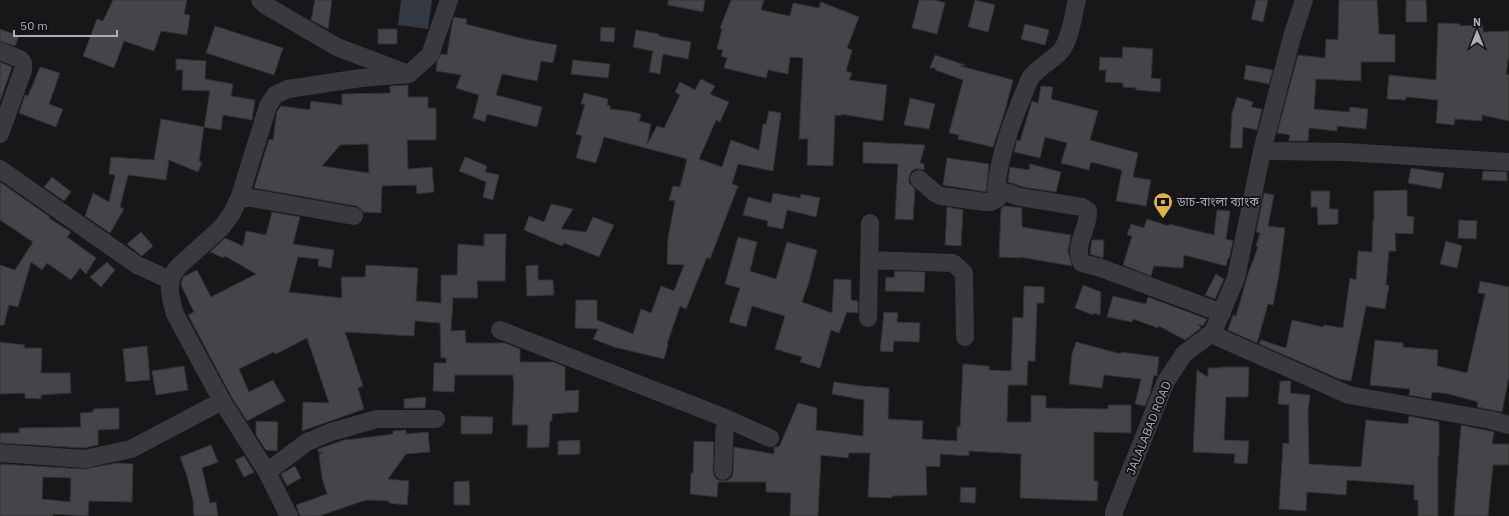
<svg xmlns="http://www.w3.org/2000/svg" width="1509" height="516" font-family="'IBM Plex Sans','Noto Sans Bengali',sans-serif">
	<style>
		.water { fill: #323941 }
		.building { fill: #454549; stroke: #323235; fill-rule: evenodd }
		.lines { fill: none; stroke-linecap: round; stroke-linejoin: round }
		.minor { stroke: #39393e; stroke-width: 18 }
		.labels { text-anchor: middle; stroke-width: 3.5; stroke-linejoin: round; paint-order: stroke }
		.poi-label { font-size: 12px; fill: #abaeb7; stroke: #121214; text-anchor: start }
		.street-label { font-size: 12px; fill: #abaeb7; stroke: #121214 }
	</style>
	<rect width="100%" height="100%" fill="#171719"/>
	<!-- water -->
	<path class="water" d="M401 0H432L428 29 398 25Z"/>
	<!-- building -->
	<path class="building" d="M113 0H187L184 14 190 15 187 35 161 31 154 51 124 41 114 68 83 56 97 19 103 21Z
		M315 0H332L328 29 311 20Z
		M668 0H705L703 12 668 5Z
		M731 0H764L761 10 790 16 793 3 819 8 821 2 859 17 847 48 852 50 846 71 852 73 849 80 887 85 883 121 841 114V116L835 115 833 166 807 165 808 139H799L803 58 790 57 788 74 768 70 766 78 724 68 727 58 721 56 723 50 717 49 722 29 720 28Z
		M919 0H935L945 3 937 34 912 28Z
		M975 0 995 5 988 32 968 27Z
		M1256 0H1268L1263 22 1251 19Z
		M1339 0H1377L1379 34 1395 35V62H1361V81L1316 79 1314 109 1349 112 1350 107 1368 109 1366 129 1337 126V131L1309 128 1308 141H1289L1290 135 1277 133 1298 55 1325 58 1326 39 1338 40Z
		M1406 0H1426L1427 22H1406Z
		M454 17 467 19 466 24 524 39 557 45 553 63 541 61 537 81 502 74 496 95 542 107 537 127 487 114 485 122 473 118 479 95 456 88 461 75 436 71 437 62 441 54 447 55 452 24Z
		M1438 23 1460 24V26L1483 25V32L1509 31V54L1506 74 1509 75V121L1482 115V121L1455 119 1454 125 1436 123 1438 100 1406 97 1405 100 1387 99 1389 75 1436 80Z
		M1025 24 1049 30 1045 45 1021 39Z
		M215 26 283 48 274 75 206 53Z
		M601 27 615 28 614 42 600 41Z
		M0 29 19 36 15 46 0 41Z
		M378 29H397V44H378Z
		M636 30 659 34V36L691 42 688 59 663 54 660 74 649 72 653 51 633 47Z
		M1123 47 1153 49 1151 78 1161 79 1160 92 1136 90V88L1123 87V83L1105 82 1106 70H1099L1100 57 1122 58Z
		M935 55 965 65 960 66 1013 80 1004 114 993 147 958 139 959 135 949 133 963 80 935 70 936 68H930Z
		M176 59 206 61 205 79 233 84 231 96 255 100 252 120 223 115 221 130 204 127 199 161 202 163 198 172 169 160 166 180 128 175 120 207 124 209 110 233 85 216 93 193 109 202 115 175 109 174 111 157 154 160 161 119 204 127 210 91 182 90 183 70H176Z
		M573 60 610 64 608 78 571 74Z
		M0 62 12 67 0 101Z
		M1246 65 1273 70 1269 84 1244 79Z
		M40 67 60 73 49 104 63 109 56 127 19 113 25 95 28 96Z
		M701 79 715 86 710 94 729 102 720 122 716 120 699 159 722 167 731 140 759 150 763 124H766L769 111 781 113 773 171 738 164 732 184 738 186 735 194 710 259 707 257 686 309 680 306 667 344 668 345 664 359 614 347 593 339 598 329 575 328 576 300H597V320L633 334 641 309 651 313 661 286 674 291 684 265 667 264 668 238 675 201 669 200 673 186 680 187 687 159 604 137 596 163 576 158 582 136 576 134 585 104H581L584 93 608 99 607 105 610 106V109L628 111 641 114 639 121 651 124 647 144 657 126 664 128 680 95 675 92 680 82 695 90Z
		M408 85V97H428V108H436V140H407L408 169 432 167 434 192 417 194 416 185 382 186 381 213 363 212 360 208 356 206 254 188 269 139 273 140 277 111 281 106 310 110 311 101 342 105V94L390 93V86ZM368 144 369 173 322 166 340 145Z
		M1041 86 1053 87 1051 99 1098 111 1090 140 1138 153 1133 177 1151 180 1146 206 1116 201 1122 170 1091 162 1089 170 1061 163 1067 143 1045 137 1040 158 1014 152 1017 140 1020 141 1032 101 1038 103Z
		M1237 97 1253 102 1251 107 1262 109 1257 130 1243 127 1242 148H1230L1232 114Z
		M910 98 935 104 929 129 904 125Z
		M863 142 925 145 920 163 924 164V170L921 169H915L911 172 909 177V183L915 189 913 220 895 219 898 164 863 163Z
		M465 157 487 166 485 172 499 175 493 200 483 197 486 182 459 171Z
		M947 158 989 164 986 192 943 185Z
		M1030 164 1061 172 1056 192 1023 187 1008 182 1010 167 1029 170Z
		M1411 168 1444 173 1441 189 1408 183Z
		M1483 171 1507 172V181L1482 180Z
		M52 177 71 192 64 201 44 187Z
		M0 182 50 217 49 218 71 232 67 237 96 258 86 274 80 268 71 280 47 263 42 270 31 262 18 307 9 305 4 325H0V265L15 270 33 242 0 220Z
		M1407 190V216L1414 217 1413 234 1395 233 1396 251H1389L1386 285H1389L1385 309 1366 306 1351 381 1339 379 1259 344 1261 340 1286 348 1292 320 1323 327 1324 325 1343 328 1350 278 1356 280 1358 251 1372 252 1373 220H1374V191Z
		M1311 191H1330L1329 209H1338V224L1318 225 1317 207H1311Z
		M773 193 800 198 801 194 820 198 816 217 787 210 783 229 767 226 768 221 743 215 748 197 771 203Z
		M1264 193 1274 195 1268 226 1285 228 1279 274 1273 305 1268 304 1257 343 1228 330 1233 315 1236 316 1248 274 1258 247 1256 246 1260 233 1256 232Z
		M551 204 573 209 561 229 586 232 593 217 614 225 599 257 564 243 562 246 524 230 529 216 544 222Z
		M1004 206 1022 208V227L1071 235 1068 251 1072 266 1020 257V258L999 257 1001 209Z
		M947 207 963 210 961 246 945 245Z
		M1217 210 1230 211 1226 239 1233 241 1229 259 1228 258 1226 266 1184 255 1183 268 1154 266 1151 276 1123 265 1132 236 1127 235 1131 224 1144 228 1147 219 1169 226V224L1214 235Z
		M272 212 300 217 293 244 334 250 331 268 318 266 319 259 298 257 289 292 342 298 341 277H365L366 265 418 268 416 301 441 303V275H457L458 244 484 246V234H506L505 281H477L478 298H453L451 331 465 330 466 343H505L520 349V362H554L565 367V391L579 390 578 412 552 414V421H550L549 447 527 448 528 425H512L514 380H513V375H455L454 392 433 391 434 363H446V358H441L440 323 415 321 414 336 345 332 363 386 358 388 364 409 302 431 303 402 329 403 307 338 276 354 274 352 239 369 249 392 273 380 285 401 247 421 231 396 188 315 194 312 181 285 183 277 197 270 211 297 256 274 225 256 224 258 210 252 225 238 243 246 246 231 266 235Z
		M1459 220 1477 221 1476 239 1458 238Z
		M141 232 153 246 142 256 127 244Z
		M738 237 757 242 750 271 776 279 787 242 817 250 809 282 802 302 832 313 834 279 851 280V300L858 301V313L847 312 839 333 831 330 820 368 800 362 802 357 775 349 785 316 752 306 746 327 729 322 740 288 725 284Z
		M1092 240H1104L1103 258 1090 254Z
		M1446 241 1462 246 1457 268 1440 264Z
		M107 262 115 270 101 287 90 277Z
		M538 265V280H553L554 295 527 296 526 266Z
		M895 271 925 272 924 292 885 291 886 277 894 278Z
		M1216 274 1224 279 1215 299 1205 295Z
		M1480 281 1509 287V376L1502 412 1477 407 1478 402 1449 394 1432 392 1431 399 1409 395 1410 389 1370 385 1375 340 1403 343V347L1438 350 1437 366 1467 373 1485 294 1478 293Z
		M1083 285 1101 292 1100 315 1093 313V315L1075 308Z
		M1024 286 1044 287V303H1037L1035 361H1028L1027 385H1008L1007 422H1031V395L1046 396V408L1108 409V405H1131V433L1094 432V481H1098L1097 501 1020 498 1021 454 969 451V456L940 454V467L926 466 927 495 892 496V498L868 497 870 453H849L848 458 821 455 818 516H790L791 493 766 492V482H718L717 497 690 494 691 473H693L694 441 714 442 713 471 714 476 718 480 723 481 728 480 732 477 733 472 734 447 774 454V447H779L798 403 817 408 816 430 863 436 864 400 832 394 834 382 862 386 889 388 888 419 923 421 922 439 957 441V427H960L963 364 989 366V370L1011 371 1013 317 1023 318Z
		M1113 296 1146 304 1148 297 1207 319 1203 326 1198 324 1201 328 1185 340 1159 326 1158 328 1133 319 1132 322 1107 317Z
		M884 312 898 313 897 322 920 323 919 342 894 341 893 352 880 351Z
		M0 342 25 345 24 348H42L41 373H70L71 393 41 395V399L25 398V393L0 394Z
		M1076 342 1121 354V352L1159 357 1157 376 1154 375 1150 394 1145 406 1135 404 1141 379 1104 375 1102 388 1069 384 1072 354Z
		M147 346 150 380 126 382 123 349Z
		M184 366 188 390 156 395 152 371Z
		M1221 367H1249L1248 397H1226L1224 440 1249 441 1247 464 1234 463 1235 454 1193 452 1197 370 1208 377V368H1222Z
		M1280 381H1291L1290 393 1310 395 1308 412 1309 464 1361 467 1366 420 1408 424 1409 416 1439 422V456L1438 455V516H1418V500H1414V485L1347 480 1346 495 1307 492 1306 511 1279 509 1283 443 1289 444V405L1278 404Z
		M426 397 425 408H404V399Z
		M119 408V429L98 430V445L84 448 0 443V433H19V428L81 427 80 413 93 412V409Z
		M461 416 493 417 492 434H461Z
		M256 421 278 422 277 451 266 450 256 435Z
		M1461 425 1494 432 1492 444H1509V465H1493L1488 516H1454Z
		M406 430V434L428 432 430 452 406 454 388 479 409 481 407 505 389 503V501L366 500 319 516H300L296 505 327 494 322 478 319 454 323 453 318 452V449L347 439V440L393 434V431Z
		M580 440V454L558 455V441Z
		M211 445 218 462 202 468 210 503 216 502 218 516H194L193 505H194L187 476 180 457Z
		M244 456 254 472 244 477 235 460Z
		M117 463 133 464 132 502 89 501 88 516 53 514V516H0V464L84 469ZM43 477 71 478 70 502 42 499Z
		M295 466 301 478 287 486 281 474Z
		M469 481 470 505H454V482Z
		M961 487 976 488 975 503 960 502Z"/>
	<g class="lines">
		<!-- minor -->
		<path class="minor" d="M260 0 265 5 337 47 403 72
			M1077 0C1073 15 1070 43 1059 53 1049 62 1038 68 1030 78 1015 115 1000 149 996 189L1020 197 1082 207 1088 211C1089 229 1072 246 1082 263L1101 268 1222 313
			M0 51 20 59 23 63V70L0 134
			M1262 151 1345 152 1509 162
			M0 169 137 265 170 280
			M919 179 935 193 941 196 985 202H991L997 199 996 189
			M240 196 354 216
			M869 260 953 263 964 273 965 337
			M868 318 870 223
			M500 330 725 418 723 471
			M1213 332 1236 278 1262 151 1292 37 1304 0
			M1213 332 1218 337 1349 395 1491 420 1509 425
			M725 418 770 438
			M0 453 85 459 131 449 222 401
			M267 472 307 442 331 432 377 419H436
			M289 516 267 472 222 401 175 314C170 296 165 281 179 266L222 227 232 213 240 196 268 106 275 95 288 89 361 78 409 74 430 55 449 0
			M1114 516V512L1166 381 1184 354 1213 332"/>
	</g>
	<!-- icons -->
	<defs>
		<g id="bank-pin" transform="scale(1)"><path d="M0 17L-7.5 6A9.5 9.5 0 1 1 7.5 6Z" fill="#ddb14c" stroke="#121214"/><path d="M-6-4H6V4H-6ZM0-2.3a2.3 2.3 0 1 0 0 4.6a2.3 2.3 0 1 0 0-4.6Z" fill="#111"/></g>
	</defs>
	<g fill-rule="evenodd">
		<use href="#bank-pin" x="1163" y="202"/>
	</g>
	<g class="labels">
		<!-- poi labels -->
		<g class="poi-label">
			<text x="1177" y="206">ডাচ-বাংলা ব্যাংক</text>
		</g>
		<!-- street labels -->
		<g class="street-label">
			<text transform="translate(1149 428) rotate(-68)" y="4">JALALABAD ROAD</text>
		</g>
	</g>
	<!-- north arrow -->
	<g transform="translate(1477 32)" stroke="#121214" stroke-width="3" paint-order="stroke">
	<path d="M0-3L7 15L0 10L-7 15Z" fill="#abaeb7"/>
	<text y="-6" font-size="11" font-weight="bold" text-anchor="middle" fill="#abaeb7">N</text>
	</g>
	<!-- scale -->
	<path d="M14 30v6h103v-6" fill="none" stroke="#abaeb7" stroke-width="2"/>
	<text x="20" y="30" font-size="12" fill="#abaeb7" stroke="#121214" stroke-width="3" paint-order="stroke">50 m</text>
</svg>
